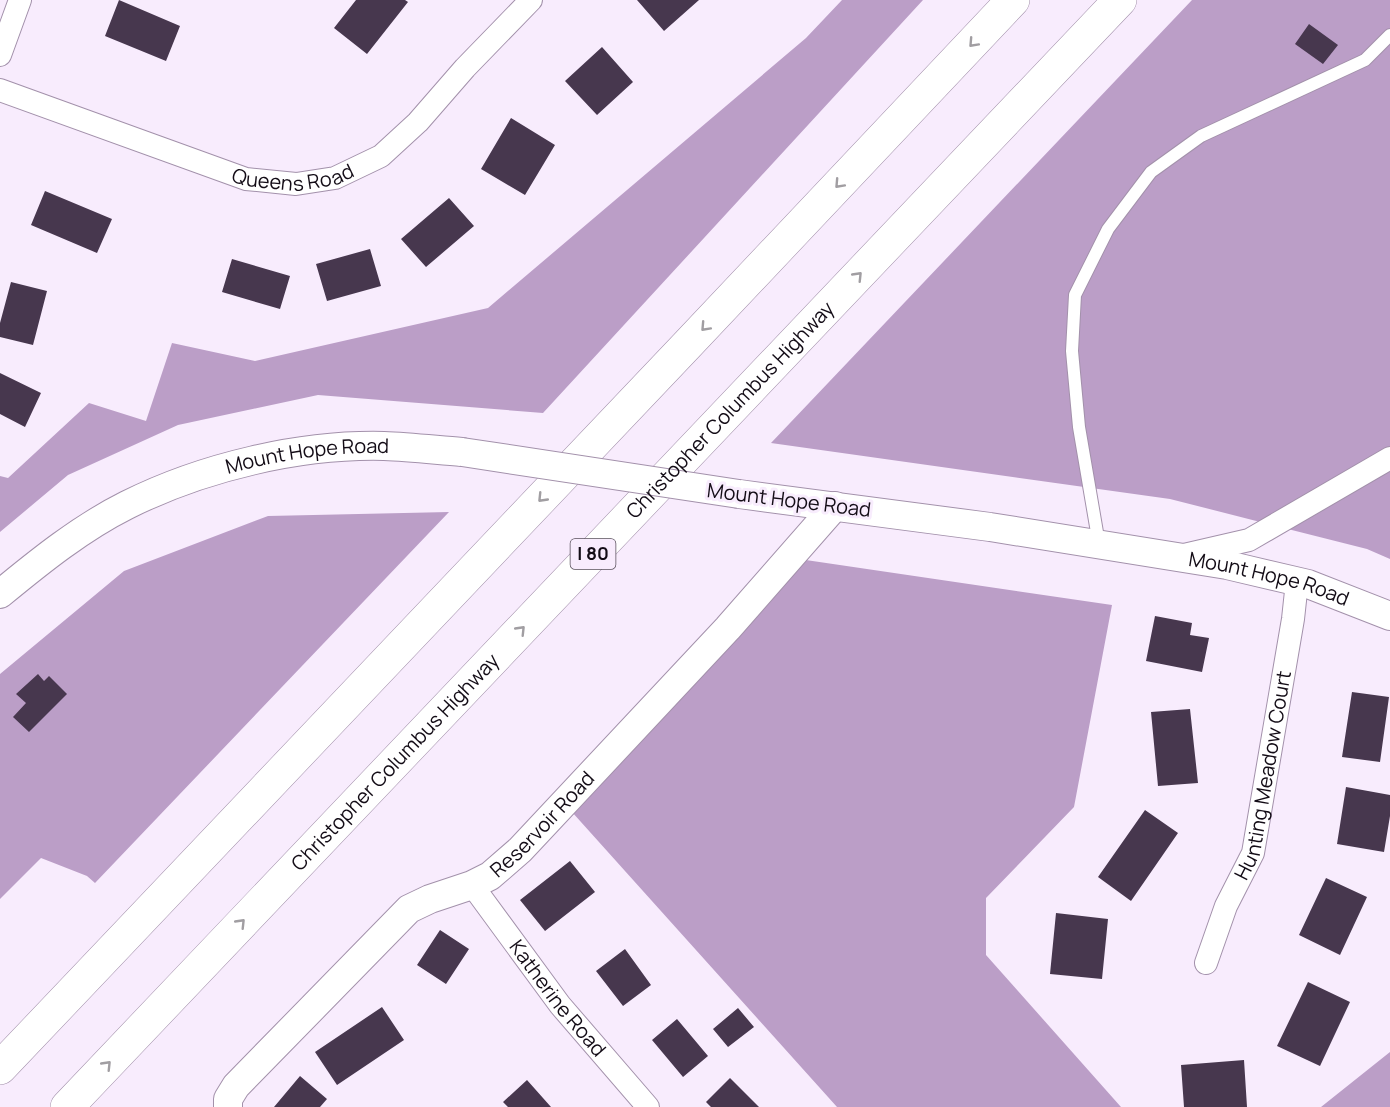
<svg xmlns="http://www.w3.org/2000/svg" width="1390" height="1107" font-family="Manrope,sans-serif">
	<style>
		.forest { fill: #bb9ec7 }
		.building { fill: #47374e }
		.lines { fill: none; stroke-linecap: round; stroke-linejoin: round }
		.service-casing { stroke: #a391ab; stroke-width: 14 }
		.minor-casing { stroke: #a391ab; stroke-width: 24 }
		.tertiary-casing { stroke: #a391ab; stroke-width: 30 }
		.motorway-casing { stroke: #a391ab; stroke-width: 34 }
		.service { stroke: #fff; stroke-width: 12 }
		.minor { stroke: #fff; stroke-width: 22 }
		.tertiary { stroke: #fff; stroke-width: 28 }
		.motorway { stroke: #fff; stroke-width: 33 }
		.tertiary-bridge-casing { stroke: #a391ab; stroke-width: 30; stroke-linecap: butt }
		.tertiary-bridge { stroke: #fff; stroke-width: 28 }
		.oneway { stroke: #a19ea2 }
		.labels { text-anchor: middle; stroke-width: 6; stroke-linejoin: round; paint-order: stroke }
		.shield { fill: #f8ecfd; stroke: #584f5b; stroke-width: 1.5 }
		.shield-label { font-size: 18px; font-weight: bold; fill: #130c16 }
		.street-label { font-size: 20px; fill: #130c16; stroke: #f8ecfd }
	</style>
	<rect width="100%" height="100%" fill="#f8ecfd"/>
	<!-- forest -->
	<path class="forest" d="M842 0H923L543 413 318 395 178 425 68 475 0 532V476L8 478 89 403 146 421 172 343 255 361 488 308 806 38Z
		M1192 0H1390V559L1367 549 1170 499 771 443Z
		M449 512 95 883 87 876 41 858 0 899V674L124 571 268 516Z
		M799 559 1112 605 1074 807 986 898V955L1121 1107H837L572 812Z
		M1390 1052V1107H1321Z"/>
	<!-- building -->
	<path class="building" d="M119 0 180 26 166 61 105 36Z
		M356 0H405L408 2 367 54 334 28Z
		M637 0H699L664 31Z
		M1309 24 1338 45 1323 64 1295 44Z
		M602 47 633 82 597 115 565 81Z
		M511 118 555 145 525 195 481 169Z
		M45 191 112 219 97 253 31 225Z
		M449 198 474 226 426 267 401 239Z
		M370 249 381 286 327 301 316 264Z
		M232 259 290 276 280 309 222 292Z
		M11 282 47 291 33 345 0 337V323Z
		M0 373 41 393 25 427 0 414Z
		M1155 616 1192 623 1190 635 1209 638 1202 672 1146 661Z
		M38 674 44 681 49 676 67 694 29 732 13 717 26 703 16 694Z
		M1352 692 1389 697 1380 762 1342 757Z
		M1190 709 1198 783 1158 786 1151 712Z
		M1346 787 1390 795V816L1384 852 1337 844Z
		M1145 810 1178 833 1131 901 1098 877Z
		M570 861 595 892 545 931 520 900Z
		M1326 878 1367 897 1340 955 1299 935Z
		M1056 913 1108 919 1102 979 1050 974Z
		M440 930 469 949 446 984 417 965Z
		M625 949 651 985 623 1006 596 971Z
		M1308 982 1350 1002 1320 1066 1277 1046Z
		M382 1007 404 1040 337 1085 315 1052Z
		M738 1008 754 1027 728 1047 713 1029Z
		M677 1019 708 1056 683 1077 652 1040Z
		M1244 1060 1247 1107H1184L1181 1065Z
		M300 1076 327 1099 320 1107H274Z
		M730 1078 759 1107H711L706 1102Z
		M527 1080 551 1107H508L503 1102Z"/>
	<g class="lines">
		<!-- service casing -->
		<g class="service-casing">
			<path id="service" d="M1099 544 1079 427 1072 351 1075 295 1108 229 1151 172 1201 136 1365 60 1390 35"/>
		</g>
		<!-- minor casing -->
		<g class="minor-casing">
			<g id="minor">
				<path d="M0 55 20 0"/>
				<path id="s1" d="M0 90 246 179 296 184 335 178 381 156 418 122 465 68 531 0"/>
				<path d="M1184 555 1249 540 1390 458"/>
				<path id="s2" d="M472 885 560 1005 648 1107"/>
				<path id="s3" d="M1206 963 1226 906 1253 853 1293 619 1297 582"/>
			</g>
		</g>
		<!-- tertiary casing -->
		<g class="tertiary-casing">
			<g id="tertiary">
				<path id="s4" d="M739 494 990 527 1227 565 1308 584 1390 616"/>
				<path id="s5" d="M0 594C40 561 81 528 127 505 203 467 300 444 384 446 410 447 436 450 462 452"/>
				<path id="s6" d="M228 1107V1099L236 1086 409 909 430 899 472 885 490 876 520 850 728 628 835 506"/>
			</g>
		</g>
		<!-- motorway casing -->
		<g class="motorway-casing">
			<g id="motorway">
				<path d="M0 1068 688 344 1013 0"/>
				<path id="s7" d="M67 1107 1120 0"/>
			</g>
		</g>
		<!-- service -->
		<use href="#service" class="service"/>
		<!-- minor -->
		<use href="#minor" class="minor"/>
		<!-- tertiary -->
		<use href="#tertiary" class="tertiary"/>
		<!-- motorway -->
		<use href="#motorway" class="motorway"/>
		<!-- tertiary-bridge casing -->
		<g class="tertiary-bridge-casing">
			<path id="tertiary-bridge" d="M462 452 739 494"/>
		</g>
		<!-- tertiary-bridge -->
		<use href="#tertiary-bridge" class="tertiary-bridge"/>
	</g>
	<!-- one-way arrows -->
	<defs><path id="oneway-chevron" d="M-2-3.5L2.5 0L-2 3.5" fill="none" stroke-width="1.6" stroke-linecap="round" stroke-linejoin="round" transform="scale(1.5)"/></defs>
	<g class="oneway">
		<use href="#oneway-chevron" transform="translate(973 43) rotate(133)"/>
		<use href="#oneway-chevron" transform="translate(839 184) rotate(133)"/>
		<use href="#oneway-chevron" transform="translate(858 276) rotate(-46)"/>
		<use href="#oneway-chevron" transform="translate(705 327) rotate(133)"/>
		<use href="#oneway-chevron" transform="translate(542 498) rotate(134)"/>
		<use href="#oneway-chevron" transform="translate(521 630) rotate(-46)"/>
		<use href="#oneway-chevron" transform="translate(241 923) rotate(-46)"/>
		<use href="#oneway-chevron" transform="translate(107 1065) rotate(-46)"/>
	</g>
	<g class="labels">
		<!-- shield labels -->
		<rect class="shield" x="570.5" y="539" width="45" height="30" rx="4.5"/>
		<g class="shield-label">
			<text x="593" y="560">I 80</text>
		</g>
		<!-- street labels -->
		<g class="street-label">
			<text dy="7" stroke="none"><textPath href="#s1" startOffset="309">Queens Road</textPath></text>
			<text dy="7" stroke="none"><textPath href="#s7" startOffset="962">Christopher Columbus Highway</textPath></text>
			<text dy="7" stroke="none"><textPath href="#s5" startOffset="344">Mount Hope Road</textPath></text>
			<text transform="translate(789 500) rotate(7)" y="7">Mount Hope Road</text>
			<text dy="7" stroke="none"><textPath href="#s4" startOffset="537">Mount Hope Road</textPath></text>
			<text dy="7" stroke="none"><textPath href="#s7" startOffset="476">Christopher Columbus Highway</textPath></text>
			<text dy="7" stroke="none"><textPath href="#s3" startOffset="198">Hunting Meadow Court</textPath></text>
			<text dy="7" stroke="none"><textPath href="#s6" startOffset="432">Reservoir Road</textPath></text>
			<text dy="7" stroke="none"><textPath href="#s2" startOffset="142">Katherine Road</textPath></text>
		</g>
	</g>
</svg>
